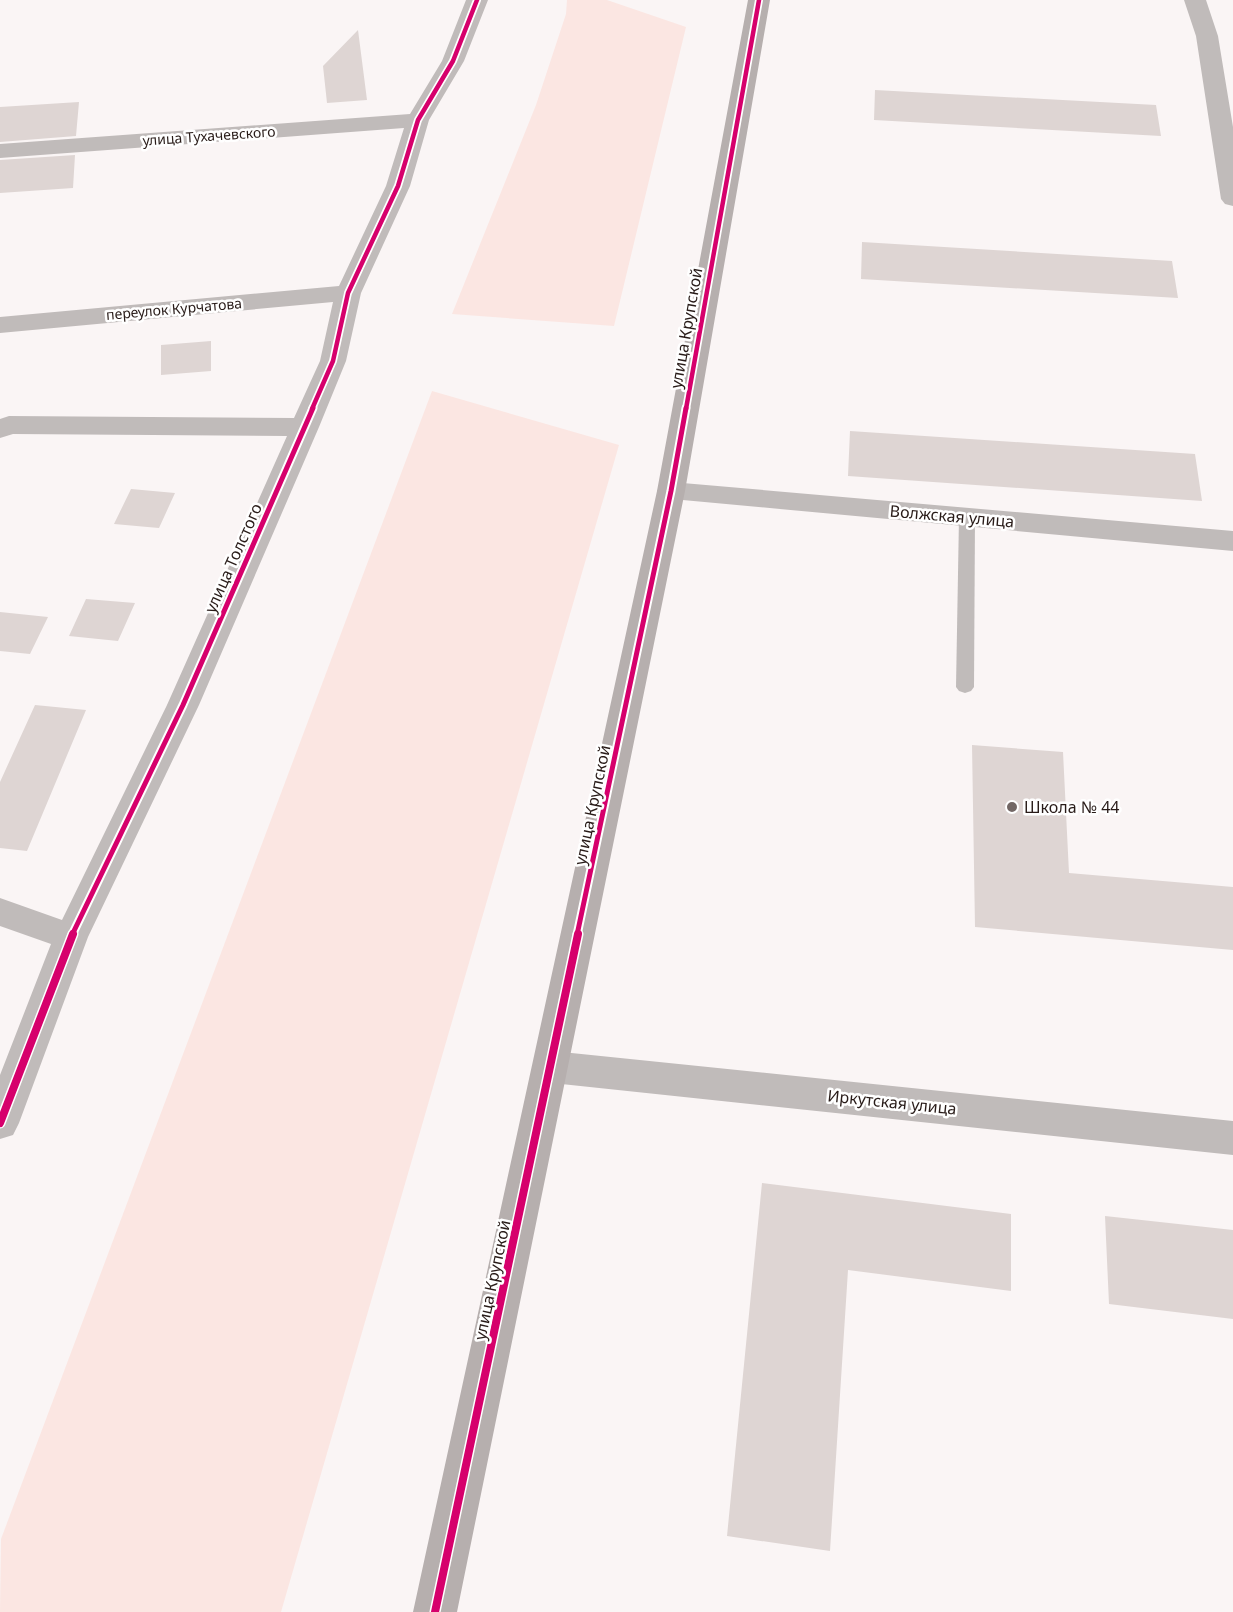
<svg xmlns="http://www.w3.org/2000/svg" width="1233" height="1612" font-family="'Noto Sans',sans-serif">
	<style>
		.green { fill: #fbe6e2 }
		.building { fill: #ded5d3 }
		.lines { fill: none; stroke-linecap: round; stroke-linejoin: round }
		.lane { fill: #c0bbba; fill-rule: evenodd }
		.street { fill: #c0bbba; fill-rule: evenodd }
		.secondary { fill: #b6afae; fill-rule: evenodd }
		.cycleway-far2-casing { stroke: #fff; stroke-width: 8 }
		.cycleway-far1-casing { stroke: #fff; stroke-width: 9 }
		.cycleway-casing { stroke: #fff; stroke-width: 11 }
		.cycleway-far2 { stroke: #d6006c; stroke-width: 4.5 }
		.cycleway-far1 { stroke: #d6006c; stroke-width: 5 }
		.cycleway { stroke: #d6006c; stroke-width: 8 }
		.poi-dot { fill: #726765; stroke: #fff; stroke-width: 2 }
		.labels { text-anchor: middle; stroke-width: 5; stroke-linejoin: round; paint-order: stroke }
		.far-street-label { font-size: 14px; fill: #281b18; stroke: #fff }
		.street-label { font-size: 16px; fill: #281b18; stroke: #fff }
		.poi-label { font-size: 16px; fill: #281b18; stroke: #fff; text-anchor: start }
	</style>
	<rect width="100%" height="100%" fill="#faf5f5"/>
	<!-- green -->
	<path class="green" d="M567 0H607L686 27 614 326 452 314 536 105 566 14Z
		M432 391 619 445 281 1612H0L1 1539Z"/>
	<!-- building -->
	<path class="building" d="M358 30 367 100 327 103 323 66Z
		M875 90 1156 105 1161 136 874 120Z
		M79 102 76 136 0 142V107Z
		M75 155 73 188 0 193V160Z
		M862 242 1172 261 1178 298 861 279Z
		M211 341V371L161 375V345Z
		M850 431 1195 454 1202 501 848 476Z
		M131 489 175 493 159 528 114 524Z
		M86 599 135 603 118 641 69 636Z
		M0 612 48 617 30 654 0 651Z
		M35 705 86 710 27 851 0 848V782Z
		M972 745 1063 752 1069 873 1233 887V950L975 927Z
		M762 1183 1011 1214V1291L848 1270 830 1551 727 1536Z
		M1105 1216 1233 1230V1319L1109 1304Z"/>
	<g class="lines">
		<!-- lane -->
		<path class="lane" d="M967 512 975 517 974 687 971 691 965 693 959 691 956 687 959 517Z"/>
		<!-- street -->
		<path class="street" d="M466 0H488L464 61 429 120 410 186 361 293 346 361 319 427 199 705 88 937 19 1123 13 1135 0 1139V1075L51 944 0 926V898L62 920 167 705 287 436 13 434 0 438V419L9 416 294 418 320 361 333 302 0 333V317L339 286 386 186 404 128 0 158V144L410 114 442 61Z
			M1184 0H1206L1218 36 1233 127V206L1225 204 1221 199 1196 36Z
			M671 482 1233 531V551L661 498 657 491 661 484Z
			M552 1051 1233 1121V1155L552 1083 539 1078 534 1067 539 1056Z"/>
		<!-- secondary -->
		<path class="secondary" d="M748 0H770L685 491 457 1612H413L657 491Z"/>
		<!-- cycleway-far2 casing -->
		<g class="cycleway-far2-casing">
			<path id="cycleway-far2" d="M312 409 333 361 348 293 398 186 418 120 453 61 477 0
				M686 409 759 0"/>
		</g>
		<!-- cycleway-far1 casing -->
		<g class="cycleway-far1-casing">
			<path id="cycleway-far1" d="M72 935 183 705 313 408
				M577 935 671 491 686 408"/>
		</g>
		<!-- cycleway casing -->
		<g class="cycleway-casing">
			<path id="cycleway" d="M0 1123 73 934
				M435 1612 578 934"/>
		</g>
		<!-- cycleway-far2 -->
		<use href="#cycleway-far2" class="cycleway-far2"/>
		<!-- cycleway-far1 -->
		<use href="#cycleway-far1" class="cycleway-far1"/>
		<!-- cycleway -->
		<use href="#cycleway" class="cycleway"/>
	</g>
	<!-- markers -->
	<circle class="poi-dot" cx="1012" cy="807" r="6"/>
	<g class="labels">
		<!-- far-street labels -->
		<g class="far-street-label">
			<text transform="translate(209 136) rotate(-4)" y="5">улица Тухачевского</text>
			<text transform="translate(174 309) rotate(-5)" y="5">переулок Курчатова</text>
		</g>
		<!-- street labels -->
		<g class="street-label">
			<text transform="translate(686 328) rotate(-80)" y="6">улица Крупской</text>
			<text transform="translate(952 516) rotate(5)" y="6">Волжская улица</text>
			<text transform="translate(233 558) rotate(-66)" y="6">улица Толстого</text>
			<text transform="translate(592 805) rotate(-78)" y="6">улица Крупской</text>
			<text transform="translate(892 1102) rotate(6)" y="6">Иркутская улица</text>
			<text transform="translate(492 1280) rotate(-78)" y="6">улица Крупской</text>
		</g>
		<!-- poi labels -->
		<g class="poi-label">
			<text x="1024" y="813">Школа № 44</text>
		</g>
	</g>
</svg>
